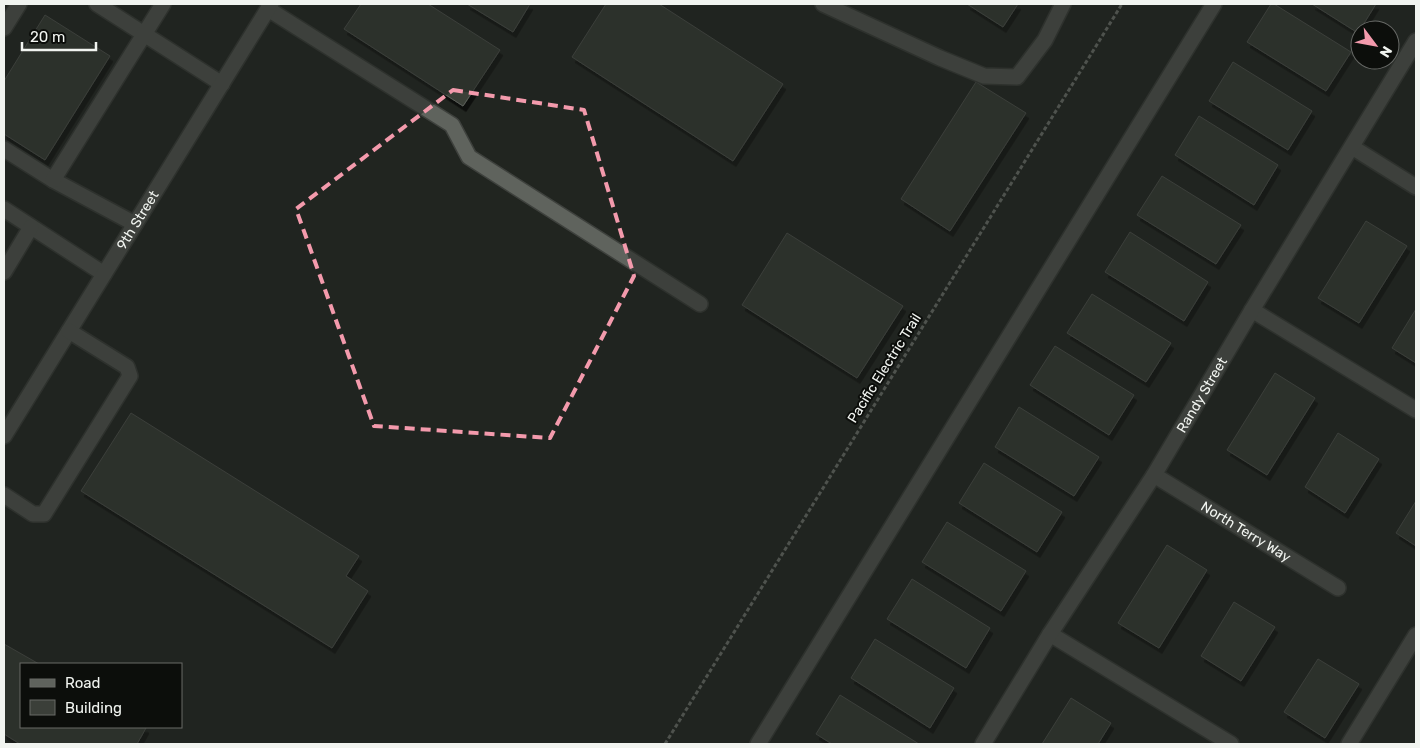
<svg xmlns="http://www.w3.org/2000/svg" width="1420" height="748" font-family="Rubik,sans-serif">
	<style>
		.building { fill: #3b3f39; stroke: #5b5f59; filter: url(#shadow) }
		.lines { fill: none; stroke-linecap: round; stroke-linejoin: round }
		.minor-casing { stroke: #3e413d; stroke-width: 18 }
		.path { stroke: #858984; stroke-width: 3; stroke-dasharray: 4 2.5; stroke-linecap: butt }
		.minor { stroke: #5f635d; stroke-width: 15 }
		.marked { fill: none; stroke: #f39aac; stroke-width: 4; stroke-dasharray: 10 6; stroke-linejoin: round }
		.labels { text-anchor: middle; stroke-width: 4; stroke-linejoin: round; paint-order: stroke }
		.street-label { font-size: 14px; fill: #f1f4f0; stroke: #0c0e0b }
	</style>
	<defs>
		<filter id="shadow"><feDropShadow dx="3" dy="5.5" stdDeviation="0" flood-color="#0009"/></filter>
	</defs>
	<rect width="100%" height="100%" fill="#212520"/>
	<!-- building -->
	<path class="building" d="M361 4H428L500 50 463 106 344 29Z
		M467 4H530L513 32Z
		M606 4H659L783 84 733 161 572 57Z
		M967 4H1018L1003 27Z
		M1271 4H1274L1351 52 1326 91 1247 42Z
		M1312 4H1376L1358 33Z
		M45 15 110 56 45 160 4 134V81Z
		M1233 62 1312 111 1288 150 1209 101Z
		M976 82 1026 113 950 231 901 199Z
		M1199 116 1278 165 1254 205 1175 155Z
		M1162 176 1241 225 1216 264 1137 215Z
		M1366 221 1407 246 1359 323 1318 298Z
		M1130 232 1208 282 1184 321 1105 272Z
		M787 233 903 306 857 378 742 305Z
		M1092 294 1171 343 1146 382 1067 333Z
		M1416 309V363L1392 348Z
		M1055 346 1134 395 1109 435 1030 385Z
		M1275 373 1315 398 1267 475 1227 450Z
		M1019 407 1099 457 1074 496 995 447Z
		M131 413 359 556 346 576 368 591 332 648 81 491Z
		M1338 433 1379 459 1345 513 1305 487Z
		M984 463 1062 512 1037 552 959 503Z
		M1416 501V546L1396 533Z
		M947 522 1026 571 1001 611 922 562Z
		M1167 545 1207 570 1159 648 1118 623Z
		M912 579 990 628 966 668 887 619Z
		M1234 602 1275 627 1241 681 1201 656Z
		M875 639 954 688 930 728 851 678Z
		M4 644 39 664H21V727H145L146 728 137 744H20L4 734Z
		M1318 659 1359 684 1325 738 1284 712Z
		M840 695 919 744H832L816 734Z
		M1071 698 1111 723 1098 744H1042Z"/>
	<g class="lines">
		<!-- minor casing -->
		<g class="minor-casing">
			<g id="minor">
				<path d="M97 4 222 84"/>
				<path d="M823 4 940 58 984 76 1017 77 1045 40 1063 4"/>
				<path d="M268 9 452 125 469 157 700 304"/>
				<path d="M4 28 19 4"/>
				<path d="M1352 147 1416 187"/>
				<path d="M4 149 53 180 135 224"/>
				<path d="M53 180 163 4"/>
				<path d="M4 209 104 274"/>
				<path d="M4 272 31 227"/>
				<path d="M1252 310 1416 410"/>
				<path id="s1" d="M4 436 271 4"/>
				<path id="s2" d="M1154 475 1338 588"/>
				<path d="M4 495 33 514H44L130 376 127 367 69 331"/>
				<path d="M1050 634 1231 744"/>
				<path d="M758 744 1214 4"/>
				<path id="s3" d="M983 744 1050 634 1154 475 1252 310 1416 41"/>
				<path d="M1349 744 1416 635"/>
			</g>
		</g>
		<!-- path -->
		<path class="path" d="M665 744 1122 4"/>
		<!-- minor -->
		<use href="#minor" class="minor"/>
	</g>
	<!-- marked area -->
	<path d="M0 0H1420V748H0ZM453 90 584 110 634 276 550 438 374 426 296 209Z" fill="#212520" fill-opacity=".55" fill-rule="evenodd"/>
	<path class="marked" d="M453 90 584 110 634 276 550 438 374 426 296 209Z"/>
	<g class="labels">
		<!-- street labels -->
		<g class="street-label">
			<text dy="5" stroke="none"><textPath href="#s1" startOffset="254">9th Street</textPath></text>
			<text transform="translate(884 368) rotate(-58)" y="5">Pacific Electric Trail</text>
			<text dy="5" stroke="none"><textPath href="#s3" startOffset="412">Randy Street</textPath></text>
			<text dy="5" stroke="none"><textPath href="#s2" startOffset="108">North Terry Way</textPath></text>
		</g>
	</g>
	<!-- border -->
	<rect width="1420" height="748" fill="none" stroke="#f1f4f0" stroke-width="10"/>
	<!-- legend -->
	<rect x="20" y="663" width="162" height="65" fill="#0c0e0b" stroke="#686a67"/>
	<rect x="30" y="679" width="25" height="8" fill="#5f635d" stroke="#686a67"/>
	<text x="65" y="688" font-size="15" fill="#f1f4f0">Road</text>
	<rect x="30" y="700" width="25" height="15" fill="#3b3f39" stroke="#686a67"/>
	<text x="65" y="713" font-size="15" fill="#f1f4f0">Building</text>
	<!-- north arrow -->
	<g transform="translate(1375 45) rotate(122)"><circle r="24" fill="#0c0e0b" stroke="#686a67"/>
	<path d="M0-4L9 19L0 12L-9 19Z" fill="#f39aac"/>
	<text y="-8" font-size="14" font-weight="bold" text-anchor="middle" fill="#f1f4f0">N</text>
	</g>
	<!-- scale -->
	<path d="M22 42v8h74v-8" fill="none" stroke="#f1f4f0" stroke-width="2.5"/>
	<text x="30" y="42" font-size="15" fill="#f1f4f0" stroke="#0c0e0b" stroke-width="4" paint-order="stroke">20 m</text>
</svg>
